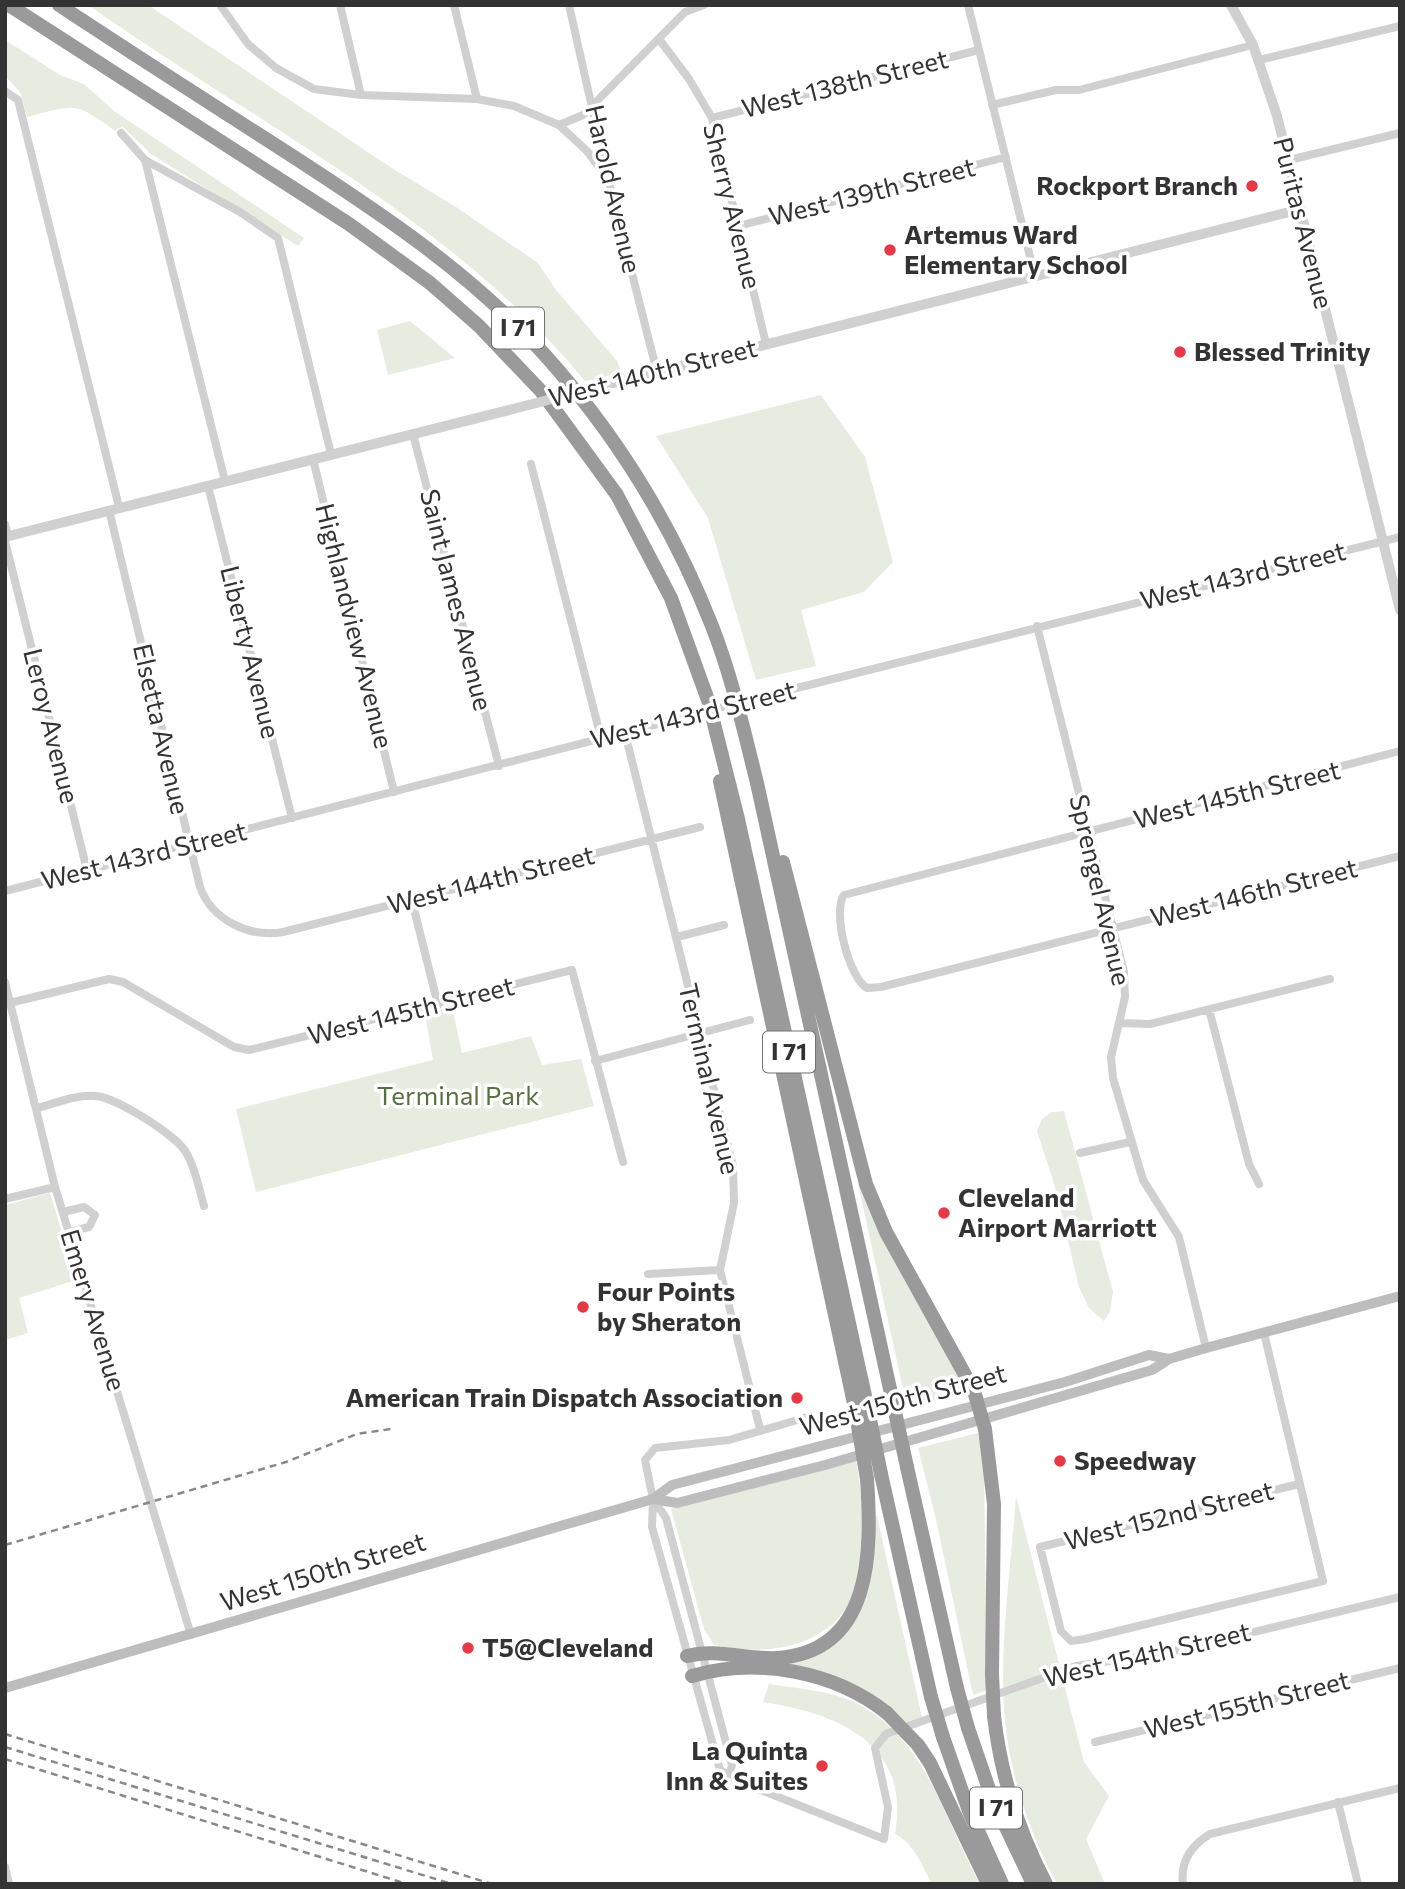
<svg xmlns="http://www.w3.org/2000/svg" width="1405" height="1889" font-family="Commissioner,sans-serif">
	<style>
		.green { fill: #e6ecdf }
		.lines { fill: none; stroke-linecap: round; stroke-linejoin: round }
		.minor { stroke: #d0d0d0; stroke-width: 8 }
		.tertiary { stroke: #d0d0d0; stroke-width: 10 }
		.secondary { stroke: #bdbdbd; stroke-width: 10 }
		.motorway { stroke: #9a9a9a; stroke-width: 14 }
		.rail { stroke: #888; stroke-width: 2.5; stroke-dasharray: 7 5; stroke-linecap: butt }
		.minor-bridge { stroke: #d0d0d0; stroke-width: 8 }
		.tertiary-bridge { stroke: #d0d0d0; stroke-width: 10 }
		.motorway-bridge { stroke: #9a9a9a; stroke-width: 14 }
		.poi-dot { fill: #e63946; stroke: #fff; stroke-width: 2.5 }
		.labels { text-anchor: middle; stroke-width: 7; stroke-linejoin: round; paint-order: stroke }
		.shield { fill: #fff; stroke: #707070; stroke-width: 2 }
		.shield-label { font-size: 24px; font-weight: bold; fill: #333 }
		.street-label { font-size: 26px; fill: #333; stroke: #fff }
		.poi-label { font-size: 26px; font-weight: bold; fill: #333; stroke: #fff; text-anchor: start }
		.park-label { font-size: 26px; fill: #56703f; stroke: #fff }
	</style>
	<rect width="100%" height="100%" fill="#fff"/>
	<!-- green -->
	<path class="green" d="M88 5H148L387 165 456 207 538 263 556 290 617 361 622 373 585 381C450 218 259 125 88 5Z
		M5 40 60 75 84 84 114 111 304 238 298 246 151 154 122 126 115 131C74 100 75 105 27 117L20 92 5 76Z
		M410 321 455 358 388 375 377 330Z
		M821 395 865 457 893 562 864 592 801 610 816 666 756 680 708 518 656 436Z
		M452 1007 462 1053 531 1036 542 1065 581 1059 594 1106 256 1192 236 1109 433 1060 425 1014Z
		M1064 1111 1113 1292 1110 1311 1104 1321 1089 1308 1079 1287 1056 1190 1037 1131 1042 1119 1052 1112Z
		M862 1183 967 1391 907 1407 858 1184Z
		M50 1193 76 1280 19 1298 28 1333 5 1340V1205Z
		M978 1433 984 1464 987 1690 973 1695 936 1519 918 1448Z
		M856 1459C861 1492 867 1532 862 1566 851 1641 780 1660 714 1645L704 1629 671 1509Z
		M1016 1496 1084 1762 1109 1796 1086 1839 1105 1884H1057C1033 1840 1014 1787 1007 1737 996 1664 1011 1571 1016 1496Z
		M873 1516H877L922 1717 905 1723C861 1687 846 1674 787 1668V1663C869 1645 870 1587 873 1516Z
		M769 1684C798 1689 831 1690 858 1704 927 1740 945 1822 980 1884H932C922 1866 914 1843 895 1834 911 1743 839 1714 763 1702Z"/>
	<g class="lines">
		<!-- minor -->
		<path class="minor" d="M220 5 248 44 276 68 314 89 361 95 477 99 514 106 559 125 587 151 608 179
			M340 5 361 95
			M454 5 477 99
			M569 5 608 179 657 372
			M968 5 1035 277
			M659 39 689 79 712 118 766 344
			M1259 60 1400 26
			M5 91 18 100 119 507
			M992 105 1056 90H1079L1253 45
			M712 118 979 50
			M559 125 583 115 685 12 704 5
			M121 133 145 160 240 212 278 238 331 454
			M145 160 225 481
			M1289 160 1400 133
			M738 226 1006 157
			M413 434 499 766
			M313 459 394 792
			M531 464 601 738
			M208 486 292 818
			M109 510 200 887C212 920 249 938 283 932L700 827
			M5 524 8 536
			M5 541 87 870
			M1037 626 1124 972 1125 997 1111 1057 1113 1078 1143 1180 1179 1237 1206 1348
			M773 694 1400 537
			M625 733 733 1166 734 1203 720 1270 760 1429
			M1400 751 844 895C832 912 849 978 867 988L881 987 1400 856
			M5 891 677 719
			M412 901 438 1005
			M677 937 724 925
			M5 982 55 1187 191 1635
			M5 1004 109 979 123 982 234 1047 249 1050 572 970 623 1162
			M1209 1009 1249 1164 1259 1184
			M1121 1023 1150 1024 1330 979
			M595 1061 750 1020
			M38 1108C56 1103 77 1094 96 1096 117 1098 178 1136 187 1154 196 1170 199 1189 204 1206
			M1080 1153 1130 1142
			M5 1199 55 1187
			M63 1212 84 1207 95 1215 89 1227 69 1232
			M648 1274 720 1270
			M1264 1333 1323 1581 1085 1639 1071 1641 1061 1631 1040 1547 1299 1484
			M653 1499 652 1527 720 1770 738 1781 884 1839 888 1807 875 1748 886 1734 1076 1666 1170 1652 1400 1597
			M1095 1742 1400 1668
			M729 1776 732 1765 666 1518 653 1499 645 1460 655 1448 729 1440 811 1416
			M1338 1802 1358 1884
			M5 1867 9 1884
			M1183 1884C1180 1861 1192 1845 1210 1834L1400 1788"/>
		<!-- tertiary -->
		<path class="tertiary" d="M1231 5 1253 45 1277 116 1400 610
			M614 383 1301 209
			M5 537 513 409"/>
		<!-- secondary -->
		<path class="secondary" d="M653 1499 677 1503 825 1465 1152 1370 1169 1359 1206 1348 1400 1296
			M5 1688 653 1499 672 1485 1065 1382 1149 1355 1169 1359"/>
		<!-- motorway -->
		<path class="motorway" d="M9 5 349 224 430 283 479 326 541 391 617 495 671 598 708 700 738 819 867 1405
			M59 5C133 54 208 102 283 150 376 210 469 271 544 354 616 434 673 527 712 626 732 677 744 731 757 783L892 1398
			M720 781 855 1408
			M783 862 866 1184 886 1232 974 1391 985 1429 994 1504 992 1674
			M907 1467 957 1688
			M881 1474 931 1697
			M687 1656C717 1648 747 1660 778 1658 873 1651 872 1551 867 1479
			M692 1676C757 1657 834 1671 887 1713
			M994 1716C1001 1776 1018 1831 1046 1884
			M968 1728 992 1798 1033 1884
			M943 1737 969 1811 1002 1884
			M918 1745 930 1763 988 1884"/>
		<!-- rail -->
		<path class="rail" d="M5 1545 286 1462 357 1434 391 1429
			M5 1734 492 1884
			M5 1747 452 1884
			M5 1759 407 1884"/>
		<!-- minor-bridge -->
		<path class="minor-bridge" d="M677 719 773 694"/>
		<!-- tertiary-bridge -->
		<path class="tertiary-bridge" d="M513 409 614 383"/>
		<!-- motorway-bridge -->
		<path class="motorway-bridge" d="M892 1398 907 1467
			M867 1405 881 1474
			M855 1408 867 1479
			M992 1674 994 1716
			M957 1688 968 1728
			M931 1697 943 1737
			M887 1713 918 1745"/>
	</g>
	<!-- markers -->
	<g class="poi-dot">
		<circle cx="1252" cy="186" r="7"/>
		<circle cx="890" cy="250" r="7"/>
		<circle cx="1180" cy="352" r="7"/>
		<circle cx="944" cy="1213" r="7"/>
		<circle cx="583" cy="1307" r="7"/>
		<circle cx="797" cy="1398" r="7"/>
		<circle cx="1060" cy="1461" r="7"/>
		<circle cx="468" cy="1648" r="7"/>
		<circle cx="822" cy="1766" r="7"/>
	</g>
	<g class="labels">
		<!-- shield labels -->
		<g class="shield">
			<rect x="492" y="307.5" width="52" height="41" rx="5"/>
			<rect x="763" y="1031.5" width="52" height="41" rx="5"/>
			<rect x="970" y="1787.5" width="52" height="41" rx="5"/>
		</g>
		<g class="shield-label">
			<text x="518" y="336">I 71</text>
			<text x="789" y="1060">I 71</text>
			<text x="996" y="1816">I 71</text>
		</g>
		<!-- street labels -->
		<g class="street-label">
			<text transform="translate(845 84) rotate(-14)" y="9">West 138th Street</text>
			<text transform="translate(613 189) rotate(77)" y="9">Harold Avenue</text>
			<text transform="translate(872 192) rotate(-14)" y="9">West 139th Street</text>
			<text transform="translate(732 206) rotate(76)" y="9">Sherry Avenue</text>
			<text transform="translate(1303 223) rotate(76)" y="9">Puritas Avenue</text>
			<text transform="translate(653 373) rotate(-14)" y="9">West 140th Street</text>
			<text transform="translate(1243 576) rotate(-14)" y="9">West 143rd Street</text>
			<text transform="translate(456 600) rotate(76)" y="9">Saint James Avenue</text>
			<text transform="translate(354 626) rotate(76)" y="9">Highlandview Avenue</text>
			<text transform="translate(250 652) rotate(76)" y="9">Liberty Avenue</text>
			<text transform="translate(693 715) rotate(-14)" y="9">West 143rd Street</text>
			<text transform="translate(51 726) rotate(76)" y="9">Leroy Avenue</text>
			<text transform="translate(161 729) rotate(77)" y="9">Elsetta Avenue</text>
			<text transform="translate(1237 795) rotate(-14)" y="9">West 145th Street</text>
			<text transform="translate(144 856) rotate(-14)" y="9">West 143rd Street</text>
			<text transform="translate(491 880) rotate(-14)" y="9">West 144th Street</text>
			<text transform="translate(1100 890) rotate(77)" y="9">Sprengel Avenue</text>
			<text transform="translate(1254 893) rotate(-14)" y="9">West 146th Street</text>
			<text transform="translate(411 1011) rotate(-14)" y="9">West 145th Street</text>
			<text transform="translate(709 1079) rotate(77)" y="9">Terminal Avenue</text>
			<text transform="translate(93 1310) rotate(73)" y="9">Emery Avenue</text>
			<text transform="translate(903 1400) rotate(-15)" y="9">West 150th Street</text>
			<text transform="translate(1169 1516) rotate(-14)" y="9">West 152nd Street</text>
			<text transform="translate(323 1572) rotate(-17)" y="9">West 150th Street</text>
			<text transform="translate(1147 1655) rotate(-13)" y="9">West 154th Street</text>
			<text transform="translate(1247 1705) rotate(-14)" y="9">West 155th Street</text>
		</g>
		<!-- poi labels -->
		<g class="poi-label">
			<text x="1238" y="195" text-anchor="end">Rockport Branch</text>
			<text x="904" y="244">Artemus Ward<tspan x="904" dy="30">Elementary School</tspan></text>
			<text x="1194" y="361">Blessed Trinity</text>
			<text x="958" y="1207">Cleveland<tspan x="958" dy="30">Airport Marriott</tspan></text>
			<text x="597" y="1301">Four Points<tspan x="597" dy="30">by Sheraton</tspan></text>
			<text x="783" y="1407" text-anchor="end">American Train Dispatch Association</text>
			<text x="1074" y="1470">Speedway</text>
			<text x="482" y="1657">T5@Cleveland</text>
			<text x="808" y="1760" text-anchor="end">La Quinta<tspan x="808" dy="30">Inn &amp; Suites</tspan></text>
		</g>
		<!-- park labels -->
		<g class="park-label">
			<text x="458" y="1105">Terminal Park</text>
		</g>
	</g>
	<!-- border -->
	<rect width="1405" height="1889" fill="none" stroke="#333333" stroke-width="14"/>
</svg>
